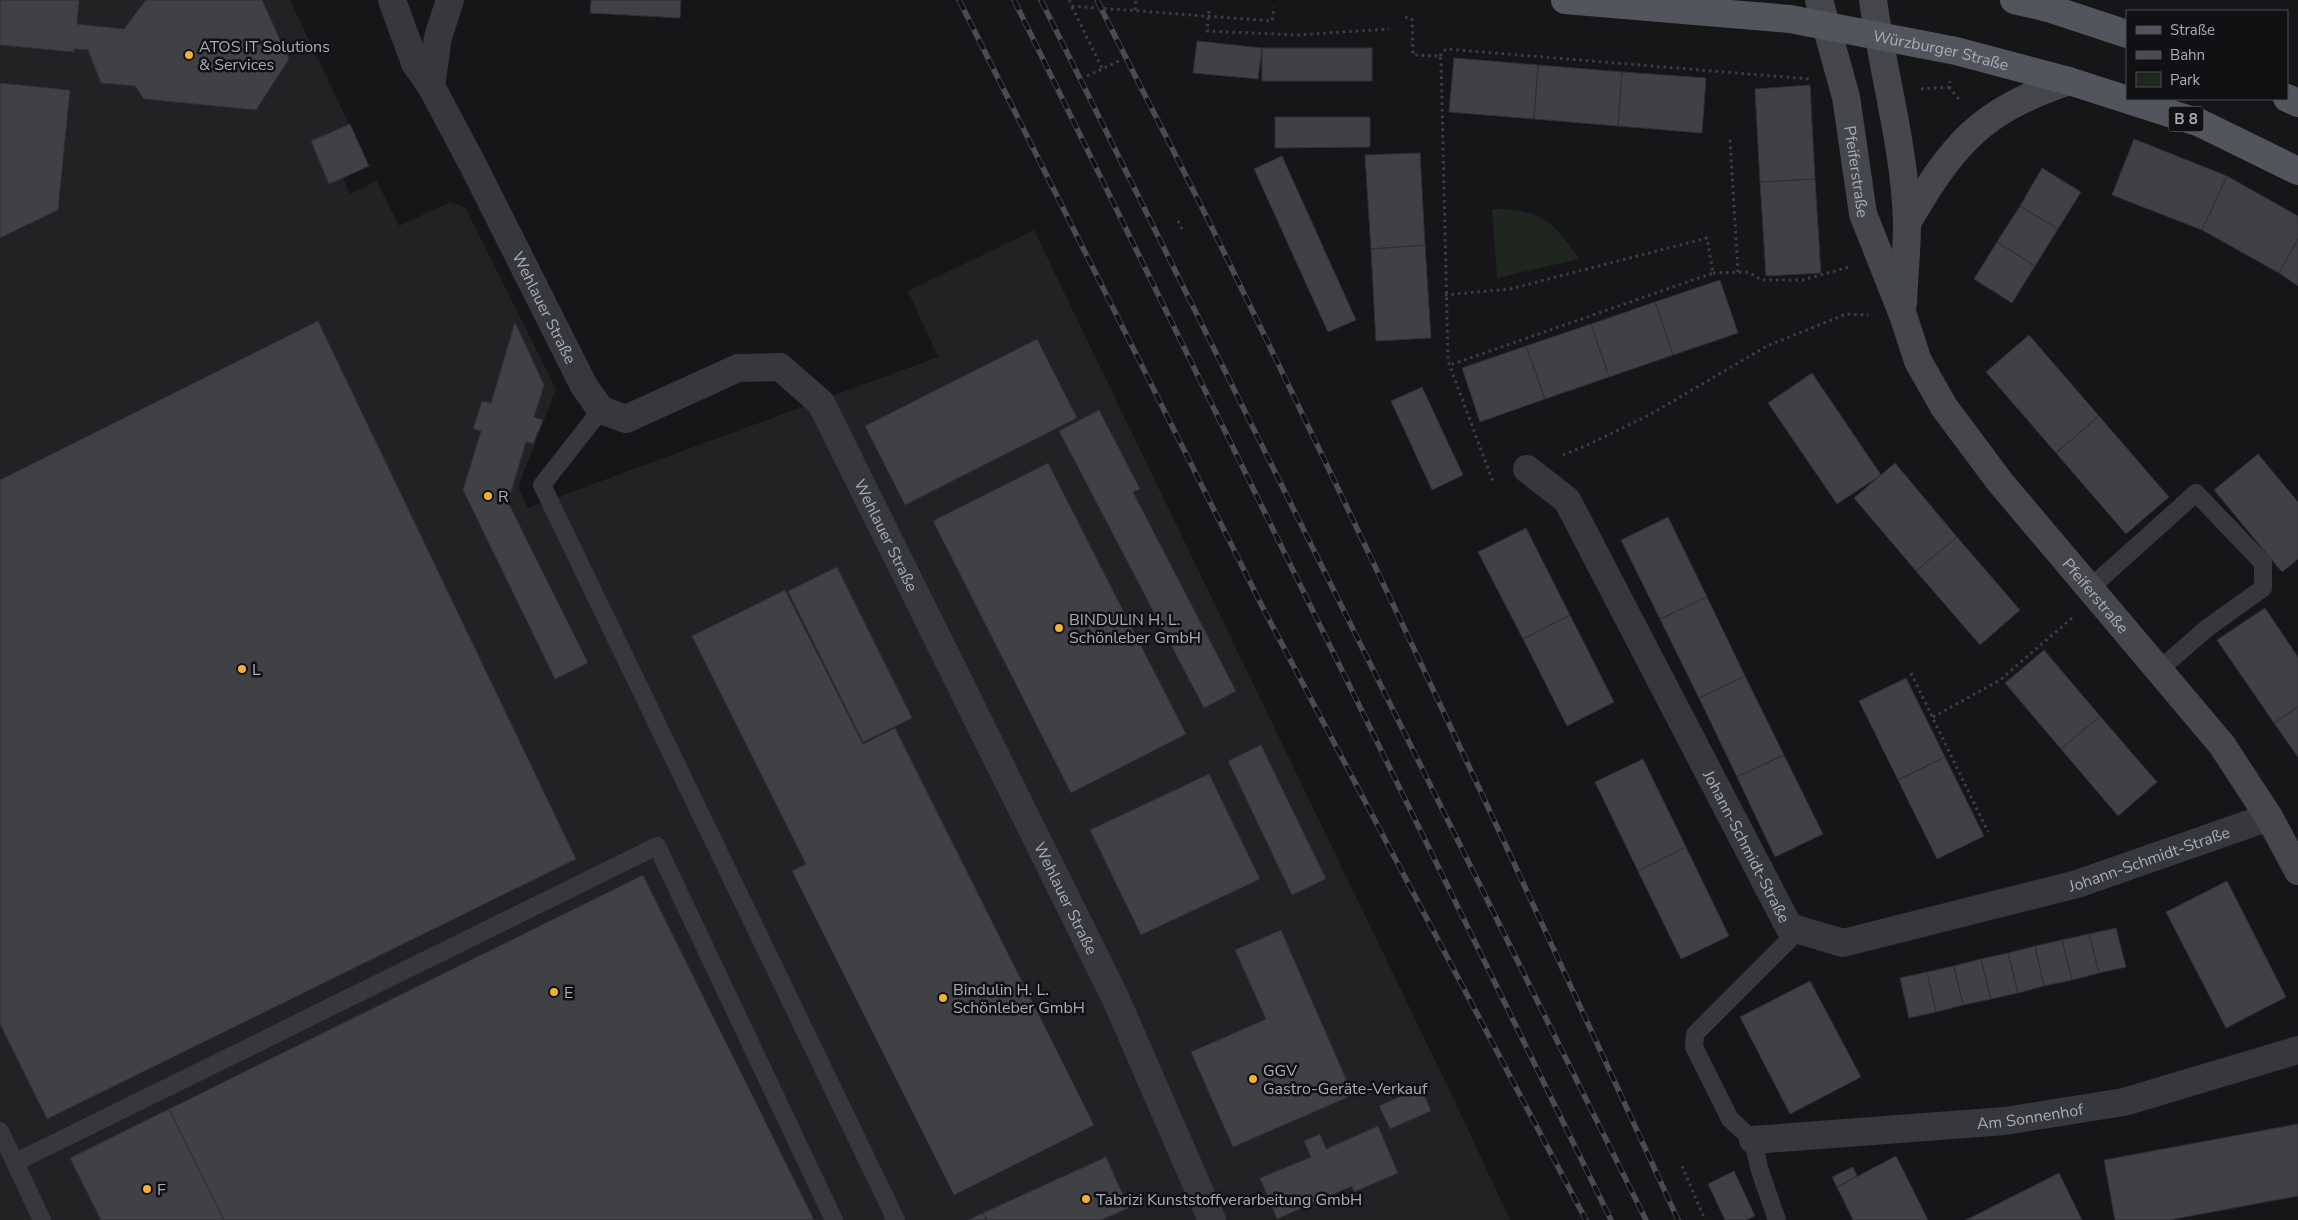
<svg xmlns="http://www.w3.org/2000/svg" width="2298" height="1220" font-family="'Nunito Sans',sans-serif">
	<style>
		.built { fill: #222225 }
		.green { fill: #1e261f }
		.building { fill: #404145; stroke: #303034 }
		.lines { fill: none; stroke-linecap: round; stroke-linejoin: round }
		.path { stroke: #3d3f44; stroke-width: 3; stroke-dasharray: 2.5 4; stroke-linecap: butt }
		.lane { stroke: #37383d; stroke-width: 18 }
		.street { stroke: #37383d; stroke-width: 28 }
		.secondary { stroke: #45474d; stroke-width: 28 }
		.primary { stroke: #53555c; stroke-width: 28 }
		.rail-casing { stroke: #4a4c52; stroke-width: 5.5 }
		.rail { stroke: #111113; stroke-width: 4; stroke-dasharray: 11; stroke-linecap: butt }
		.poi-dot { fill: #f2b134; stroke: #111113; stroke-width: 2 }
		.labels { text-anchor: middle; stroke-width: 5; stroke-linejoin: round; paint-order: stroke }
		.shield { fill: #111113; stroke: #7b7e86; stroke-width: 1 }
		.shield-label { font-size: 15px; font-weight: bold; fill: #a8adb8 }
		.poi-label { font-size: 16px; fill: #a8adb8; stroke: #111113; text-anchor: start }
		.street-label { font-size: 16px; fill: #a8adb8; stroke: #111113 }
	</style>
	<rect width="100%" height="100%" fill="#161618"/>
	<!-- built -->
	<path class="built" d="M0 0H290L369 166 343 178 350 194 377 181 399 226 450 202 465 207 556 389 518 487 528 508 938 357 908 291 1034 230 1458 1108 1510 1220H0Z"/>
	<!-- green -->
	<path class="green" d="M1492 209C1540 209 1553 220 1579 259L1497 278Z"/>
	<!-- building -->
	<path class="building" d="M0 0H79L77 24 124 29 146 0H262L289 59 256 110 144 99 135 86 101 83 88 50 74 49V52L0 45Z
		M591 0H681L680 18 590 13Z
		M1197 41 1262 48 1258 79 1193 73Z
		M1262 48H1372V81H1262Z
		M1454 58 1538 65 1534 119 1449 112Z
		M1538 65 1622 72 1618 126 1534 119Z
		M1622 72 1706 78 1702 133 1618 126Z
		M0 83 70 90 58 210 0 238Z
		M1810 85 1815 179 1760 182 1755 89Z
		M1275 117H1370V147L1275 148Z
		M350 124 369 166 329 184 311 141Z
		M2134 139 2227 176 2202 230 2112 195Z
		M1420 153 1425 245 1371 249 1365 155Z
		M1282 156 1356 320 1328 332 1254 169Z
		M2042 168 2081 192 2058 229 2020 206Z
		M2227 176 2298 216V239L2279 273 2202 230Z
		M1815 179 1821 273 1766 276 1760 182Z
		M2020 206 2058 229 2035 266 1997 242Z
		M2298 239V286L2279 273Z
		M1997 242 2035 266 2012 303 1974 279Z
		M1425 245 1431 338 1376 341 1371 249Z
		M1720 280 1738 333 1673 355 1655 302Z
		M1655 302 1673 355 1609 377 1591 324Z
		M318 321 576 859 47 1119 0 1024V480Z
		M515 322 544 385 534 417 543 420 533 444 526 442 508 502 588 663 555 679 463 490 481 431 473 429 482 401 491 403Z
		M1591 324 1609 377 1545 399 1526 346Z
		M2029 335 2099 416 2056 453 1986 372Z
		M1037 339 1077 418 905 505 865 426Z
		M1526 346 1545 399 1480 422 1462 368Z
		M1812 373 1881 475 1837 504 1768 403Z
		M1422 387 1463 475 1432 490 1391 401Z
		M1099 410 1140 489 1133 492 1236 691 1204 708 1059 431Z
		M2099 416 2169 497 2126 534 2056 453Z
		M2258 454 2298 502V559L2282 572 2214 490Z
		M1048 463 1186 734 1071 793 933 521Z
		M1895 463 1957 537 1916 571 1854 498Z
		M1668 517 1707 597 1660 619 1621 540Z
		M1526 528 1570 615 1523 639 1478 552Z
		M1957 537 2020 610 1980 645 1916 571Z
		M837 567 912 718 863 742 788 591Z
		M785 590 863 744 895 728 1094 1125 954 1195 792 871 806 864 692 636Z
		M1707 597 1745 676 1699 698 1660 619Z
		M2265 608 2298 657V707L2274 723 2217 640Z
		M1570 615 1614 702 1567 726 1523 639Z
		M2044 650 2100 716 2061 749 2005 683Z
		M1745 676 1784 755 1737 777 1699 698Z
		M1906 678 1945 757 1898 780 1859 701Z
		M2298 707V757L2274 723Z
		M2100 716 2157 782 2118 816 2061 749Z
		M1261 745 1326 879 1292 895 1228 761Z
		M1784 755 1823 834 1775 857 1737 777Z
		M1945 757 1984 836 1937 859 1898 780Z
		M1643 759 1686 847 1638 871 1595 782Z
		M1209 774 1260 879 1141 935 1090 830Z
		M1686 847 1729 936 1681 959 1638 871Z
		M643 875 814 1220H224L169 1109Z
		M2227 881 2286 997 2226 1028 2166 912Z
		M2116 928 2126 967 2099 973 2089 934Z
		M1281 930 1353 1095 1233 1147 1191 1052 1266 1019 1235 950Z
		M2089 934 2099 973 2072 980 2062 940Z
		M2062 940 2072 980 2044 986 2035 946Z
		M2035 946 2044 986 2018 993 2008 953Z
		M2008 953 2018 993 1991 999 1981 959Z
		M1981 959 1991 999 1963 1005 1954 966Z
		M1954 966 1963 1005 1936 1012 1927 972Z
		M1927 972 1936 1012 1909 1018 1900 978Z
		M1810 981 1861 1077 1790 1114 1740 1017Z
		M1421 1087 1431 1111 1390 1129 1379 1106Z
		M169 1109 224 1220H101L70 1158Z
		M2298 1124V1196L2169 1220H2115L2104 1160Z
		M1378 1126 1398 1173 1354 1192 1352 1186 1277 1219 1260 1178 1311 1157 1304 1141 1320 1134 1326 1149Z
		M1896 1156 1928 1220H1853L1837 1187Z
		M1106 1157 1129 1208 1101 1220H987L983 1213Z
		M1853 1167 1857 1176 1837 1187 1832 1177Z
		M1734 1171 1755 1216 1746 1220H1725L1708 1184Z
		M2059 1173 2082 1220H1966Z
		M983 1213 986 1220H968Z"/>
	<g class="lines">
		<!-- path -->
		<path class="path" d="M1069 0 1072 6 1272 21 1274 7
			M1072 7 1102 68
			M1135 10 1136 0
			M1209 11 1207 31 1297 35 1389 29
			M1405 17 1412 19 1413 55 1440 56 1441 60 1448 361 1493 482
			M1440 56 1446 49 1809 79
			M1087 76 1119 61
			M1949 87 1961 102
			M1921 89 1949 87 1950 81
			M1730 140 1738 272
			M1178 221 1184 233
			M1713 273 1748 272 1762 280H1803L1849 267
			M1445 295 1510 289 1707 238 1713 273 1450 365
			M1563 455 1590 444 1651 414 1767 346 1846 314 1868 315
			M1911 673 1988 832
			M1933 717 2000 680 2072 618
			M1682 1166 1705 1220"/>
		<!-- lane -->
		<path class="lane" d="M601 410 542 485 896 1220
			M2090 588 2196 493 2263 563V588L2206 629 2159 670
			M0 1131 42 1220
			M16 1162 657 846 834 1220
			M1777 1220 1759 1168 1753 1140 1730 1119 1694 1047 1695 1034 1799 930"/>
		<!-- street -->
		<g class="street">
			<path id="s1" d="M392 0 415 63 431 86 474 167 584 386 601 410 626 419 738 368 780 367 821 403 1115 997 1212 1220"/>
			<path d="M431 86 438 37 450 0"/>
			<path id="s2" d="M1527 469 1567 500 1789 927 1843 943 2077 884 2269 817"/>
			<path id="s3" d="M1753 1140 2005 1121 2124 1102 2298 1050"/>
		</g>
		<!-- secondary -->
		<g class="secondary">
			<path id="s4" d="M1819 0 1846 97 1863 214 1903 315 1918 361 1944 407 2000 482 2222 745 2269 817 2298 871"/>
			<path d="M1873 0C1883 74 1905 148 1907 223 1907 250 1904 277 1903 303"/>
			<path d="M1907 223C1953 144 1980 111 2069 81"/>
		</g>
		<!-- primary -->
		<g class="primary">
			<path id="s5" d="M1565 0 1790 19 1956 51 2069 81 2200 123 2298 171"/>
			<path d="M2014 0 2048 8 2127 34"/>
			<path d="M2287 98 2298 103"/>
		</g>
		<!-- rail casing -->
		<g class="rail-casing">
			<path id="rail" d="M959 0 1265 612 1586 1220
				M1014 0 1611 1220
				M1041 0 1646 1220
				M1097 0C1142 91 1190 181 1234 273 1387 586 1533 903 1678 1220"/>
		</g>
		<!-- rail -->
		<use href="#rail" class="rail"/>
	</g>
	<!-- markers -->
	<g class="poi-dot">
		<circle cx="189" cy="55" r="5"/>
		<circle cx="488" cy="496" r="5"/>
		<circle cx="1059" cy="628" r="5"/>
		<circle cx="242" cy="669" r="5"/>
		<circle cx="554" cy="992" r="5"/>
		<circle cx="943" cy="998" r="5"/>
		<circle cx="1253" cy="1079" r="5"/>
		<circle cx="147" cy="1189" r="5"/>
		<circle cx="1086" cy="1199" r="5"/>
	</g>
	<g class="labels">
		<!-- shield labels -->
		<rect class="shield" x="2168.5" y="106.5" width="35" height="25" rx="4"/>
		<g class="shield-label">
			<text x="2186" y="124">B 8</text>
		</g>
		<!-- poi labels -->
		<g class="poi-label">
			<text x="199" y="52">ATOS IT Solutions<tspan x="199" dy="18">&amp; Services</tspan></text>
			<text x="498" y="502">R</text>
			<text x="1069" y="625">BINDULIN H. L.<tspan x="1069" dy="18">Schönleber GmbH</tspan></text>
			<text x="252" y="675">L</text>
			<text x="953" y="995">Bindulin H. L.<tspan x="953" dy="18">Schönleber GmbH</tspan></text>
			<text x="564" y="998">E</text>
			<text x="1263" y="1076">GGV<tspan x="1263" dy="18">Gastro-Geräte-Verkauf</tspan></text>
			<text x="157" y="1195">F</text>
			<text x="1096" y="1205">Tabrizi Kunststoffverarbeitung GmbH</text>
		</g>
		<!-- street labels -->
		<g class="street-label">
			<text dy="6" stroke="none"><textPath href="#s5" startOffset="380">Würzburger Straße</textPath></text>
			<text dy="6" stroke="none"><textPath href="#s4" startOffset="176">Pfeiferstraße</textPath></text>
			<text dy="6" stroke="none"><textPath href="#s1" startOffset="344">Wehlauer Straße</textPath></text>
			<text dy="6" stroke="none"><textPath href="#s1" startOffset="855">Wehlauer Straße</textPath></text>
			<text dy="6" stroke="none"><textPath href="#s4" startOffset="671">Pfeiferstraße</textPath></text>
			<text dy="6" stroke="none"><textPath href="#s2" startOffset="441">Johann-Schmidt-Straße</textPath></text>
			<text dy="6" stroke="none"><textPath href="#s2" startOffset="906">Johann-Schmidt-Straße</textPath></text>
			<text dy="6" stroke="none"><textPath href="#s1" startOffset="1260">Wehlauer Straße</textPath></text>
			<text dy="6" stroke="none"><textPath href="#s3" startOffset="278">Am Sonnenhof</textPath></text>
		</g>
	</g>
	<!-- legend -->
	<rect x="2126" y="10" width="162" height="90" fill="#111113" stroke="#4d4f55"/>
	<rect x="2136" y="26" width="25" height="8" fill="#53555c" stroke="#4d4f55"/>
	<text x="2170" y="35" font-size="15" fill="#a8adb8">Straße</text>
	<rect x="2136" y="51" width="25" height="8" fill="#4a4c52" stroke="#4d4f55"/>
	<text x="2170" y="60" font-size="15" fill="#a8adb8">Bahn</text>
	<rect x="2136" y="72" width="25" height="15" fill="#1e261f" stroke="#4d4f55"/>
	<text x="2170" y="85" font-size="15" fill="#a8adb8">Park</text>
</svg>
